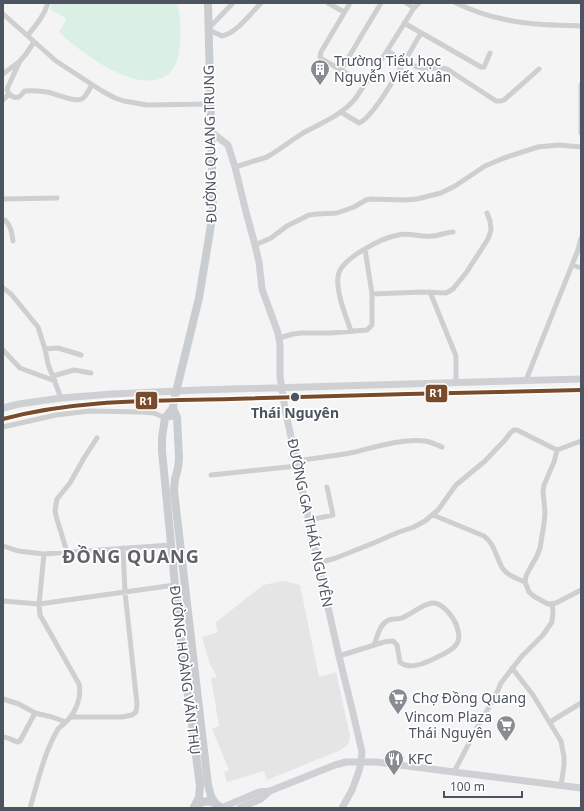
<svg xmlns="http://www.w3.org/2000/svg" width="584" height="811" font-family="'Noto Sans',sans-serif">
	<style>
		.education { fill: #e6e5e5 }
		.green { fill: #dbf0e5 }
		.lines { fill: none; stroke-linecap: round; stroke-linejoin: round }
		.street { stroke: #cecfd1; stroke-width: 5 }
		.secondary { stroke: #ced0d3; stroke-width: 7 }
		.primary { stroke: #cacdd0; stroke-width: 8 }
		.rail-1-casing { stroke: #fff; stroke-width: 7 }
		.rail-1 { stroke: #7a4b2a; stroke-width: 4 }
		.stop-dot { fill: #4c545f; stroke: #fff; stroke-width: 1.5 }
		.labels { text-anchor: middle; stroke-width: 3.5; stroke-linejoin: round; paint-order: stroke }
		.poi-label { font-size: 14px; fill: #4c545f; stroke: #fff; text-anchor: start }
		.street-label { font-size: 14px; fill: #4c545f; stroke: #fff }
		.stop-label { font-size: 14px; font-weight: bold; fill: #4c545f; stroke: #fff }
		.district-label { font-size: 18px; font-weight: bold; letter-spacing: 1px; fill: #606267; stroke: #fff }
		.line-badge { stroke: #fff; stroke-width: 1.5 }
		.badge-label { font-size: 11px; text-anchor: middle; font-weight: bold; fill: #fff }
	</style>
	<rect width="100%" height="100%" fill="#f4f4f4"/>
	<!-- education -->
	<path class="education" d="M283 581 300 585 319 677 336 672 350 736 349 743 341 750 267 780 264 771 227 782 224 772 229 770 212 729 219 726 211 678 217 677 209 662 202 637 218 632 215 623 253 593 263 585Z"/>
	<!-- green -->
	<path class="green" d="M52 3H177C181 19 182 36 179 52 178 62 174 71 164 77 134 93 80 52 59 32L67 19 50 9Z"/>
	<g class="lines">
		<!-- street -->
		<path class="street" d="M328 3 344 12
			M350 3 321 52 320 57 322 59 365 84
			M406 3 414 8
			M456 3C471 10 487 16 503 19 528 25 555 25 581 26
			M3 14 56 61 102 91 115 98 124 101 147 105 210 104
			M404 23 481 67H484L490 53
			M209 28 233 3
			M209 30 222 36C237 33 250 14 261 3
			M28 35C36 25 44 16 48 3
			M387 51C398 57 409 66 421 68 430 69 438 67 447 69L496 101H501L504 100 512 93 539 69
			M20 61 7 89C8 95 15 100 20 96 22 95 23 92 25 91 32 90 40 91 47 92 55 93 77 104 83 98 87 95 89 89 92 85
			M341 70 381 3
			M3 74 20 61 26 54 34 42
			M581 85V133
			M3 100 9 94
			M341 112 359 123C376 116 410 51 421 33
			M235 167 267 157 272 154C283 147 292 140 303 133 321 123 342 115 355 99L387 51 414 8 419 3
			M3 199 57 198
			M3 221 5 220C11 226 12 233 13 241
			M255 245 271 238 287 226 309 215 317 214 337 213 354 207 366 200 371 199 404 200 417 199 441 193 455 186 485 166 504 158 538 147 558 145 581 147
			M572 265 581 268
			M3 288 11 294 38 327 45 349 48 364 61 398
			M430 292 456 356V383
			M372 294 423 292 446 293 453 289 466 273 488 239 491 230 490 221 487 213
			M351 331C346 317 336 292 338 277 339 259 382 238 398 235 410 232 421 238 432 236 439 236 446 232 453 232
			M279 338 293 334 302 333H331L367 330 372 325V294L365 249
			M45 349 58 348 81 355
			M3 350 20 368 55 381
			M53 376 74 370 91 373
			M526 380 578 250 581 238
			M3 427 56 415 90 411 140 412 154 413 165 418 177 417
			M557 450 554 462 544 485 543 492 545 512 544 524 540 548 537 556 529 570 526 576 525 582 529 592 535 597 548 604 556 603 581 590
			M296 461C316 458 335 456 355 452 375 447 404 438 425 441 431 442 437 445 442 447
			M211 475 297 466
			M433 515 484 536C495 544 496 558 503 569 508 576 518 579 525 582
			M309 520 333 515 327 487
			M3 546 18 551 44 554 170 545
			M67 552 56 516 55 510 57 499 70 483 84 458 97 438
			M318 563 336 558 376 542 399 532 414 527 425 521 438 510 456 485 485 461 505 440 511 432 514 430H517L557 450 581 441
			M3 601 39 604 175 585
			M339 656 384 642 393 641 397 645 400 662C408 669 421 665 429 661 437 657 451 652 456 645 466 633 447 602 432 603 421 605 412 614 402 618 397 620 391 618 387 621 379 625 377 638 374 645
			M512 668 533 695 553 728 561 741 564 757V765L561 786
			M3 699 19 704 35 713 52 717 66 722
			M70 717H122L132 715 136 712 137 704 125 592 123 548
			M550 722 581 703
			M3 737C8 737 13 741 18 742L20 741 35 713
			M454 772 479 724 495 697 501 683 522 656 543 635 552 622 553 611 552 604
			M30 808C38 781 44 753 58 729 61 726 64 724 67 721 76 712 82 696 79 684L40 615 39 604 44 554"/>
		<!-- secondary -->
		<path class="secondary" d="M210 131 228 145 235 167 246 212 255 245 259 262 262 289 278 333 280 345V376L285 409 318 563 339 656 353 713 362 752 361 762 359 771 352 790 342 808
			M3 408 19 404 61 398 112 394 199 390 581 379
			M221 808 259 792 270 791 335 765 346 762H376L454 772 581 788
			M240 808 261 799 270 791"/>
		<!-- primary -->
		<path class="primary" d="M208 3 213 209 210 231 199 298 174 400 173 408 177 417 179 458 178 468 175 479 174 491 208 785 211 796 216 804
			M173 408 165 418 162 437V451L175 585 183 657 200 786 199 797 194 807
			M194 808C203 799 212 799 221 808"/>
		<!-- rail-1 casing -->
		<g class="rail-1-casing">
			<path id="rail-1" d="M3 419C77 399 155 401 231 399 348 395 464 393 581 390"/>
		</g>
		<!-- rail-1 -->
		<use href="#rail-1" class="rail-1"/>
	</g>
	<!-- icons -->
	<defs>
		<g id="building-pin" transform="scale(1)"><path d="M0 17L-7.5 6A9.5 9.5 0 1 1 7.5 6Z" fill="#878c93" stroke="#fff"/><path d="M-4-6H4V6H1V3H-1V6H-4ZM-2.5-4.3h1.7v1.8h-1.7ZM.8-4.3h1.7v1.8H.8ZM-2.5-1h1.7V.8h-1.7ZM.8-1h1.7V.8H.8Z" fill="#fff"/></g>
		<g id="supermarket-pin" transform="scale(1)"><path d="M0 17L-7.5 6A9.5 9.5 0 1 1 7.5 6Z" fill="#878c93" stroke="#fff"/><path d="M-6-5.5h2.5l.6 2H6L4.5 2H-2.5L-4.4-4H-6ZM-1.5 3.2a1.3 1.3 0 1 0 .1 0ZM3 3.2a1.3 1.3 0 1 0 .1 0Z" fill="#fff"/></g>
		<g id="restaurant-pin" transform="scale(1)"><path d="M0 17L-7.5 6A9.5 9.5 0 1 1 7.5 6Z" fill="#878c93" stroke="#fff"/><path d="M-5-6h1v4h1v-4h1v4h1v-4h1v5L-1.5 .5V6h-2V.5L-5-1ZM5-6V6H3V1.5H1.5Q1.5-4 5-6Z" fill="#fff"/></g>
	</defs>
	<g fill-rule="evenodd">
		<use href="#building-pin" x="320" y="69"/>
		<use href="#supermarket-pin" x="398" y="698"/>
		<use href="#supermarket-pin" x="506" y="725"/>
		<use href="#restaurant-pin" x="394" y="759"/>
	</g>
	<!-- markers -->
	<circle class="stop-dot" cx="295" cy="397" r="5"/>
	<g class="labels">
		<!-- poi labels -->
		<g class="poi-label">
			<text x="334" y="66">Trường Tiểu học<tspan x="334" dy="16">Nguyễn Viết Xuân</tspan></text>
			<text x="412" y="703">Chợ Đồng Quang</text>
			<text x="492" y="722" text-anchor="end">Vincom Plaza<tspan x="492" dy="16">Thái Nguyên</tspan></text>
			<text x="408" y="764">KFC</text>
		</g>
		<!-- street labels -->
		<g class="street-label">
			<text transform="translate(210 144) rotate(-91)" y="5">ĐƯỜNG QUANG TRUNG</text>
			<text transform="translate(310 523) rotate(78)" y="5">ĐƯỜNG GA THÁI NGUYÊN</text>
			<text transform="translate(185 670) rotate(83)" y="5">ĐƯỜNG HOÀNG VĂN THỤ</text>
		</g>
		<!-- stop labels -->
		<g class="stop-label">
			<text x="295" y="418">Thái Nguyên</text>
		</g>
		<!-- district labels -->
		<g class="district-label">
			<text x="131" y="563">ĐỒNG QUANG</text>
		</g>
	</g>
	<g class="line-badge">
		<rect x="425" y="384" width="23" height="19" rx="4" fill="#7a4b2a"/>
		<rect x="135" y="391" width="23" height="19" rx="4" fill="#7a4b2a"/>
	</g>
	<g class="badge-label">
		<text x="436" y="397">R1</text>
		<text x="146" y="405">R1</text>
	</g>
	<!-- border -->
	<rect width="584" height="811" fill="none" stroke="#4c545f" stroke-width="8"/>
	<!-- scale -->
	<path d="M444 791v6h78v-6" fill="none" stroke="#4c545f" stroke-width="2"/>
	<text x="450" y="791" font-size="12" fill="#4c545f" stroke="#ffffff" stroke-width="3" paint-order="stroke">100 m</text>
</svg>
